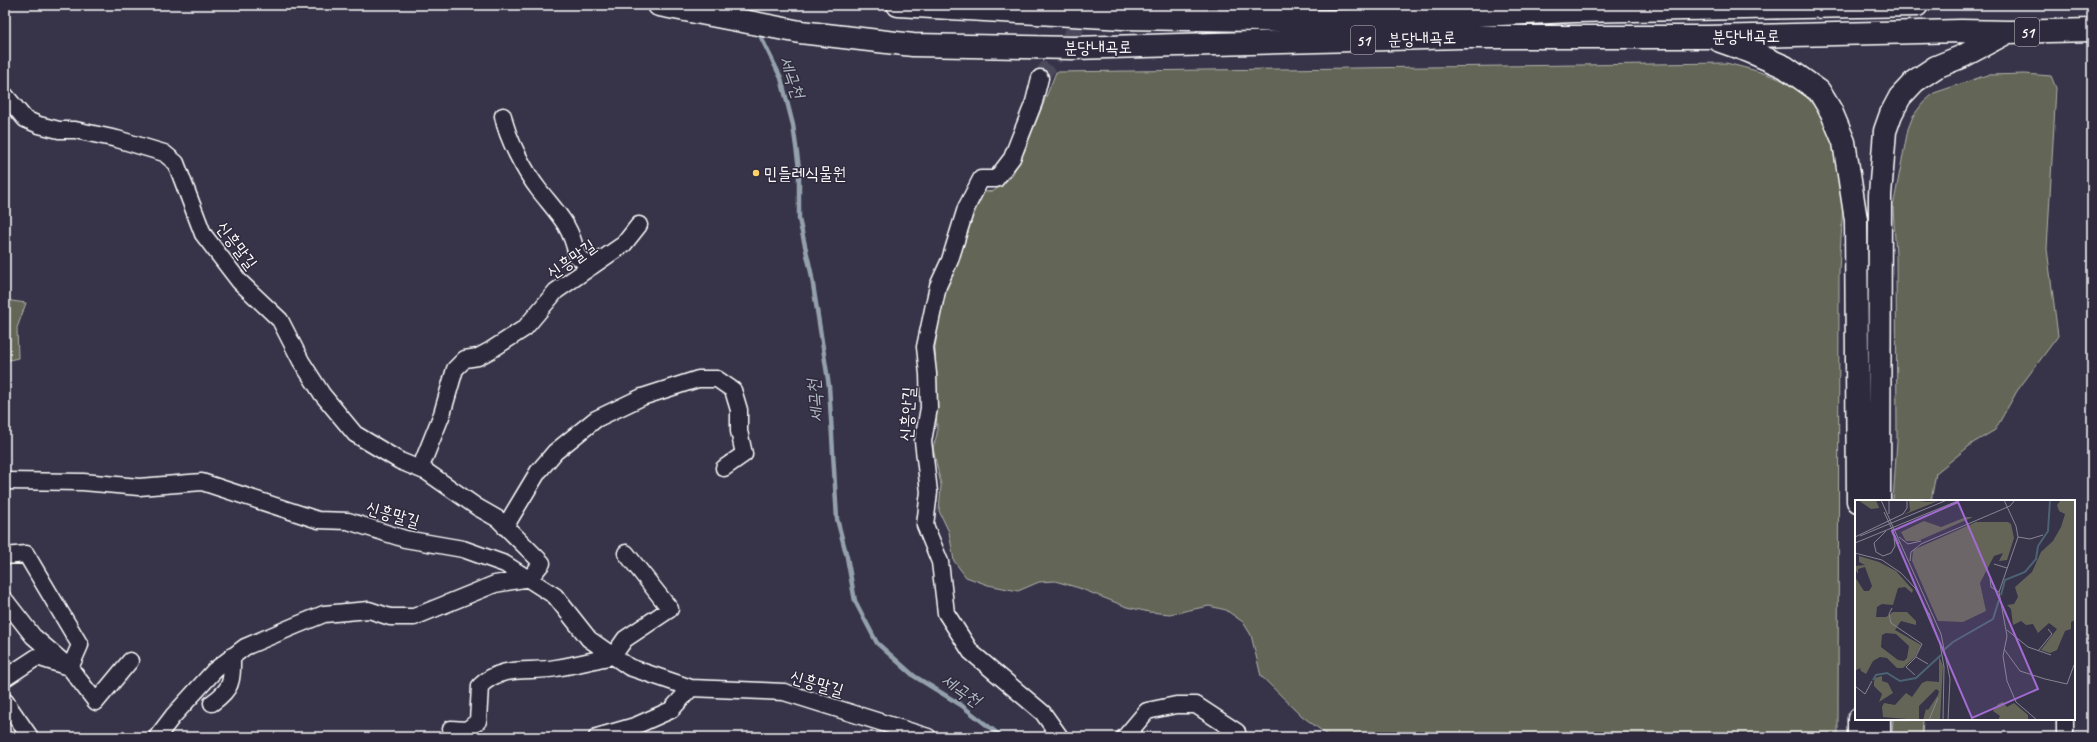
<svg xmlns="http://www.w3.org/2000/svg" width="2097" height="742" font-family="Caveat,'Poor Story',sans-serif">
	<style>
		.green { fill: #646557; stroke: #b2b2ab }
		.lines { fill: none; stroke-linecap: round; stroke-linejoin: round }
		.stream { stroke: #94a1ad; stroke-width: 4.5 }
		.minor-tunnel { stroke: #4b485b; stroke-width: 16; stroke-dasharray: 16 8; stroke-linecap: butt }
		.minor-casing { stroke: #fff; stroke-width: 19 }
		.highway-casing { stroke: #fff; stroke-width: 25 }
		.minor { stroke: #2f2a3d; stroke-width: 16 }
		.highway { stroke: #2f2a3d; stroke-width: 22 }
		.poi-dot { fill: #ffd166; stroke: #2f2a3d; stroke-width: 1.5 }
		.labels { text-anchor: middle; stroke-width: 3; stroke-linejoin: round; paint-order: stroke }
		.shield { fill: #2f2a3d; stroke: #c1bfc5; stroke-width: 1 }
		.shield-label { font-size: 16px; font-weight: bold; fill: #fff }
		.street-label { font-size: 17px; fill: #fff; stroke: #2f2a3d }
		.poi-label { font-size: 17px; fill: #fff; stroke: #2f2a3d; text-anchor: start }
		.water-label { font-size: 18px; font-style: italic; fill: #aeb9c1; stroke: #2f2a3d }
		.inset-river { fill: none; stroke: #4c6376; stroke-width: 2 }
		.inset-road { fill: none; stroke: #878592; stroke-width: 1 }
		.view { fill: #a36bd2; fill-opacity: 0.15; stroke: #a36bd2; stroke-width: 2 }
		.inset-edge { fill: none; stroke: #fff; stroke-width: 2 }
	</style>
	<rect width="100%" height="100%" fill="#373449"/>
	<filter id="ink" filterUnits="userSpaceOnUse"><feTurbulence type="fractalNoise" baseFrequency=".025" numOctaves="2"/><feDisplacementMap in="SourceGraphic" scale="8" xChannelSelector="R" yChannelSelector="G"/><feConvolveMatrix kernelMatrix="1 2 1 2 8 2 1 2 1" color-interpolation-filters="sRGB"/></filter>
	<g filter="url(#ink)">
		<!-- green -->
		<path class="green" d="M1726 63C1746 68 1781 76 1797 89 1856 136 1842 206 1839 272L1838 737H1330L1302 716 1261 676 1251 635 1243 622 1226 610 1209 606 1170 614 1149 612 1127 607 1079 588 1055 581 1039 582 1018 591 988 585 966 577 954 561 949 532 939 511 941 485 933 448 937 434 935 348 942 299 958 262 962 241 984 192 994 191 1011 177 1024 152 1056 72Z
			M2025 74 2051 76 2056 88 2047 249 2058 336 2017 391 1995 430 1973 443 1936 473 1931 501H1893L1897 441 1896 256 1893 207 1908 129 1913 116 1923 103 1934 93 1987 75Z
			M5 300 26 303 17 328 18 358 5 361Z
			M1893 719H1923L1922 737H1892Z"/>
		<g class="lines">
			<!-- stream -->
			<path class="stream" d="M744 5 750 16
				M758 31 781 78 793 125 799 168V219L811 272 829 386 837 519 847 557 855 601 877 643 914 676 961 705 1002 737"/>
			<!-- minor-tunnel -->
			<path class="minor-tunnel" d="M1040 78 1093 5"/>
			<!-- minor casing -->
			<g class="minor-casing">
				<path id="minor" d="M1040 78 1034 102 1012 158 996 179H981L966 208 950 260 938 286 925 347 928 374 929 408 923 441 929 492 925 525 940 562 946 613 971 652 1043 713 1060 737
					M5 95 25 119 39 125 59 130H75L117 139 164 153 176 163 203 234 239 281 280 320 301 361 322 394 355 434 400 461 427 472 477 507 498 519 542 563 530 578 495 584 414 617H390L369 610 346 612 324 614 297 625 245 647 215 670 173 716 157 737
					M503 116C507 138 525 172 539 190 558 214 571 225 577 256L591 267
					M420 469 442 414 455 369 465 359 478 357 491 350 525 328 556 291 624 244 639 225
					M5 481 83 482 139 487 202 482 318 520 348 521 405 539 463 549 505 564 555 596 589 639 629 667 691 688 784 692 928 737
					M505 527 538 472 555 452 596 419 642 397 698 379H717L733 390 739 410V431L744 454 724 468
					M5 556 26 554 80 645 70 668
					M5 600 33 636 70 668 96 702 130 661
					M5 678 37 657 65 666
					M5 701 30 737
					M212 703C233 688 232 681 232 656
					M451 729 467 730 478 721 480 686C502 664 528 673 556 668 575 665 594 660 613 656L625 639 670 609 626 553
					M597 737 635 726 671 710 691 688
					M1125 737 1147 711 1176 705H1196L1237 732
					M2065 737V719"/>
			</g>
			<!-- highway casing -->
			<g class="highway-casing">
				<path id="highway" d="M659 5 800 32 913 45 1073 48 1460 37H1708L1961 31 2008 32 2092 30
					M898 5 1123 18 1335 21 1574 11 1917 5
					M1720 41 1751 52 1785 67 1819 91 1831 111 1844 142 1856 220 1858 501
					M1879 501 1880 195 1885 131 1891 114 1900 97 1915 81 1936 67 1963 56 2006 33
					M1879 719V737
					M1859 737V719"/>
			</g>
			<!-- minor -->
			<use href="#minor" class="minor"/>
			<!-- highway -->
			<use href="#highway" class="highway"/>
		</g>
	</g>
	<!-- markers -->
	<circle class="poi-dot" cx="756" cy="173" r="4"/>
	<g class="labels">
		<!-- shield labels -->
		<g class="shield">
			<rect x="2015" y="18" width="24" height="28" rx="3"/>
			<rect x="1351" y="26" width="24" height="28" rx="3"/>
		</g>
		<g class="shield-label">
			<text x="2027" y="38">51</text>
			<text x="1363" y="46">51</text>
		</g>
		<!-- street labels -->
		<g class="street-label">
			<text transform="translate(1746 36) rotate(-1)" y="6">분당내곡로</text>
			<text transform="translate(1422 38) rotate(-2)" y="6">분당내곡로</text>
			<text transform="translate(1098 47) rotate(-1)" y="6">분당내곡로</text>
			<text transform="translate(237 245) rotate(53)" y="6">신흥말길</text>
			<text transform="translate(571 259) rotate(-35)" y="6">신흥말길</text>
			<text transform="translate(907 414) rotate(-87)" y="6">신흥안길</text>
			<text transform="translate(393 514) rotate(16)" y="6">신흥말길</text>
			<text transform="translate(817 683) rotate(16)" y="6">신흥말길</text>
		</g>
		<!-- poi labels -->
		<g class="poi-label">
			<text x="764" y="179">민들레식물원</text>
		</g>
		<!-- water labels -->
		<g class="water-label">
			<text transform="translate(792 77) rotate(70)" y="6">세곡천</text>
			<text transform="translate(815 401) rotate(-95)" y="6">세곡천</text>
			<text transform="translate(961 690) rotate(34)" y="6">세곡천</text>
		</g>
	</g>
	<!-- overview -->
	<g transform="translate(1855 500)">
		<rect width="220" height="220" fill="#373449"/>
		<path d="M3 0H21L24 8 16 9ZM54 0 73 2 83 1 48 15 55 11ZM206 0H220V120L216 122V129L210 131 202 150 195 153 186 150 202 129 194 123 183 133 178 124 171 125 166 121 158 125 156 109 152 105 159 104 163 97 160 87 177 72 186 52 198 41 206 27 210 14 204 11 202 5ZM111 17H118L63 41H51L46 32 69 21 86 27ZM121 22H153L156 24 159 38 152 60 144 61 148 53 139 56 125 83 131 111 108 122 83 121 57 61 58 50ZM4 56 24 62 41 71 58 90 57 93 50 87 43 88 38 105 27 104 22 107 21 117H31L38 112H52L61 121V125L46 121 40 130 66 145 59 158 48 168H42L32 158 25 157 18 161 11 174 6 171 5 168 0 171V77L9 91H14L17 86 10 67 3 69V74L0 69V66L10 65 4 62ZM31 133 41 134 54 146 52 158 49 161 43 160 26 147 27 135ZM84 156 88 166 85 220H68L71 209 73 210 83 195 84 191 81 189 64 206V220L28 217 27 207 29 203 40 205 51 193 57 197 67 183 72 181 84 182ZM27 176V181L33 183 38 193 24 202 27 194 19 186V182L20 178ZM148 202 152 207 159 203 173 215V220H143L145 216 138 211 143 204Z" fill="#646557" fill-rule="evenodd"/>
		<path class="inset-river" d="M146 95 150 80 170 72 181 59 183 46 193 31 195 0M90 149 98 142 138 119 144 100M18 180 21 175 32 173 45 181 61 178 86 155"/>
		<path class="inset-road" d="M26 0 86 134 95 179 93 220M34 0V14M149 0 161 26 163 37 144 92 152 136 148 156 152 181 161 202 182 220M29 12 44 44M31 31 19 43 21 52 28 56 36 53 40 46 39 38M5 36 92 0M0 37 48 14 52 8V0M44 37 53 44 66 41M163 37 175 39 188 35M0 43 105 0M0 53 27 60 46 73 60 88 74 114M55 61 56 52 66 44 155 6 160 0M139 64 152 68M135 79 136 87 144 92M37 108 34 114 36 123 67 144 60 158 51 167 60 175M74 113 85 144 89 167 88 220M152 130 173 147 196 155M149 149 165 171 190 179 212 184 219 165M183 151 197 134 193 129M61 157 73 164M0 186 10 194 17 181M74 220 83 198"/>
		<path class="view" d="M103 2 183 189 117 218 37 31Z"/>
		<rect width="220" height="220" class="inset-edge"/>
	</g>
	<!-- margin -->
	<rect width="2097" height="742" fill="none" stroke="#2f2a3d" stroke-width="20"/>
	<rect x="10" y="10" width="2077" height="722" fill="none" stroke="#fff" stroke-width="1.5" filter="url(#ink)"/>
</svg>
